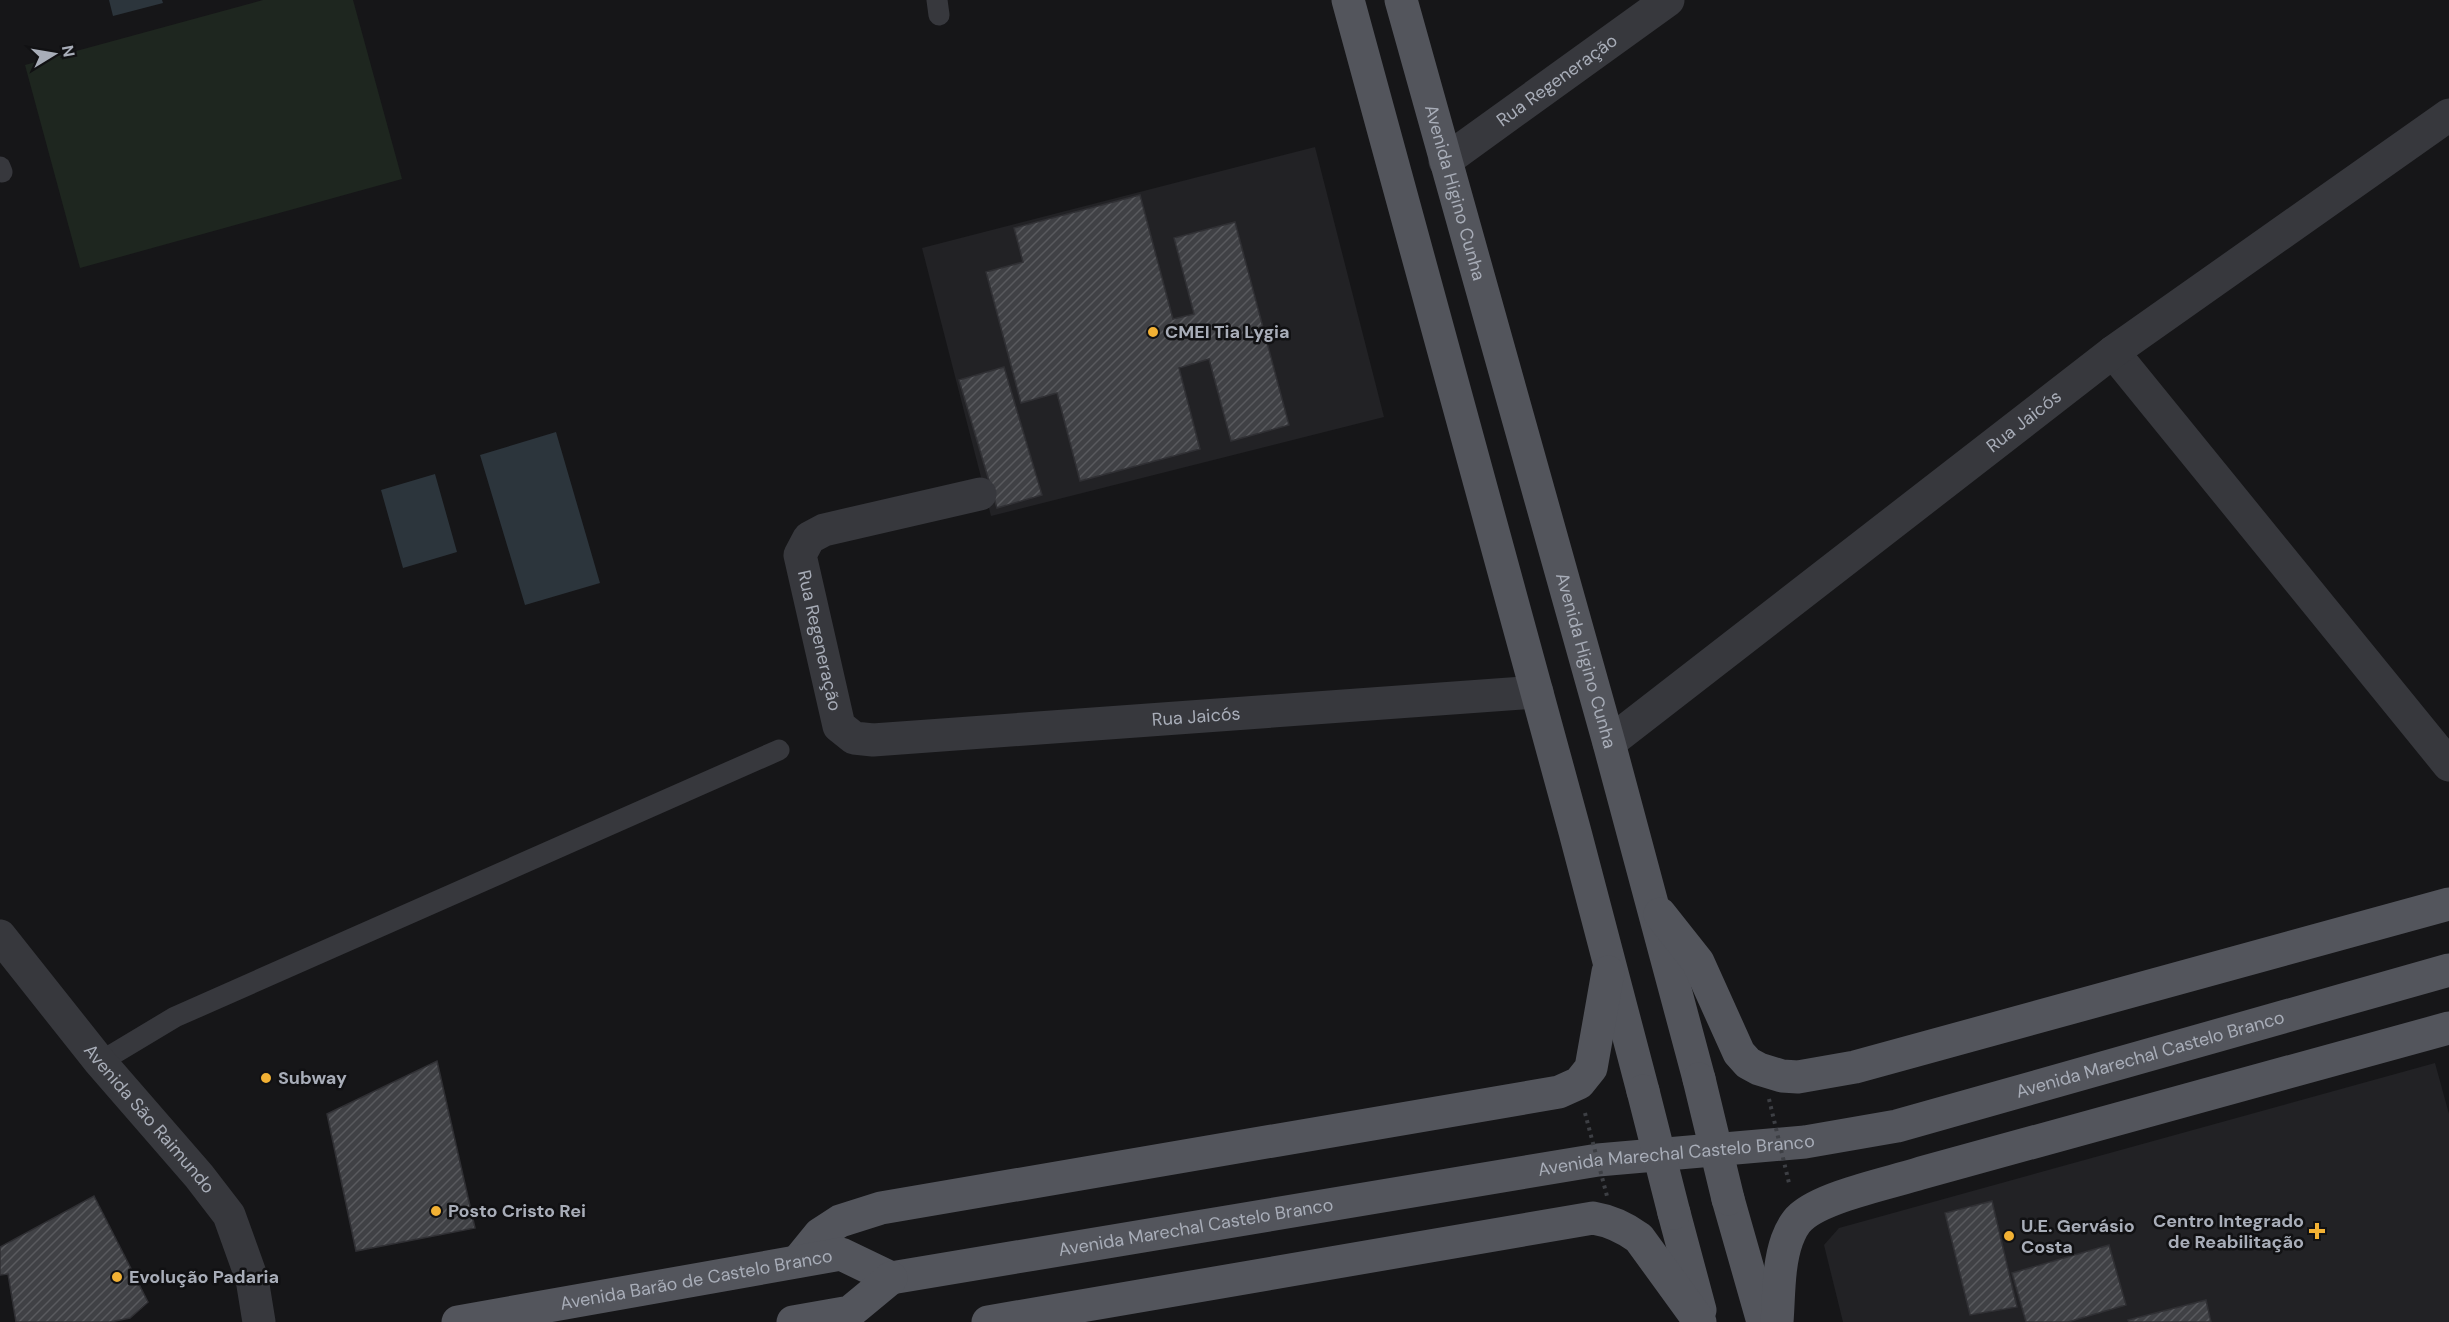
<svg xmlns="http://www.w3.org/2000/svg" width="2449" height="1322" font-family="'DM Sans',sans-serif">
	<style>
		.built { fill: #222225 }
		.grass { fill: #1e261f }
		.water { fill: #2c353c }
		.building { fill: url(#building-hatch); stroke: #303034; stroke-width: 1.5 }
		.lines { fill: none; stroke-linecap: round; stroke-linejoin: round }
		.service { stroke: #37383d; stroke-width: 21 }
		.minor { stroke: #37383d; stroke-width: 33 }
		.tertiary { stroke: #37383d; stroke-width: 33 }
		.primary { stroke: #53555c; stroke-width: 33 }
		.path-bridge { stroke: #3d3f44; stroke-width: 4; stroke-dasharray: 3 4.5; stroke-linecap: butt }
		.primary-bridge { stroke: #53555c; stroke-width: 33 }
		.poi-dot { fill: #f2b134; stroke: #111113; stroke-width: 2 }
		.labels { text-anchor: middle; stroke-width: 5; stroke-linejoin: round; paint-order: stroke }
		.street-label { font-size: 18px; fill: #a8adb8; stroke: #111113 }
		.poi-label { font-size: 18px; font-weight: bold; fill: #a8adb8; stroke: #111113; text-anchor: start }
	</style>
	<defs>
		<pattern id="building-hatch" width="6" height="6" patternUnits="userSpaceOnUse" patternTransform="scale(1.5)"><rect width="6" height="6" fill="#404145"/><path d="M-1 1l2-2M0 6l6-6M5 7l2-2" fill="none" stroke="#595a5e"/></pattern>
	</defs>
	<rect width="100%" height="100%" fill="#161618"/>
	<!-- built -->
	<path class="built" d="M1315 147 1384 417 991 516 922 248Z
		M2435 1063 2449 1114V1322H1843L1824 1245 1839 1228Z"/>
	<!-- grass -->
	<path class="grass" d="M263 0H353L402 179 80 268 25 65Z"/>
	<!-- water -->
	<path class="water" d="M109 0H162L163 3 113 16Z
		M556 432 600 583 525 605 480 455Z
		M435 474 457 552 403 568 381 490Z"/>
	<!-- building -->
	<path class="building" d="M1140 195 1173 319 1194 314 1174 238 1235 222 1289 425 1231 441 1209 359 1179 368 1200 449 1080 481 1057 393 1021 403 986 272 1023 262 1014 228Z
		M1004 367 1042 495 997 508 959 380Z
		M437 1061 475 1228 356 1251 327 1114Z
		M94 1196 148 1302 130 1318 110 1322H16L8 1274 0 1275V1247Z
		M1992 1201 2017 1307 1970 1315 1945 1213Z
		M2109 1245 2126 1305 2068 1322H2026L2012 1273Z
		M2206 1300 2211 1322H2129L2128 1320Z"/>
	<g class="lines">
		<!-- service -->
		<path class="service" d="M937 0 939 15
			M0 167 2 172
			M100 1062 175 1017 779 750"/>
		<!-- minor -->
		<g class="minor">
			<path id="s1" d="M1445 161 1668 0"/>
			<path d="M2113 352 2449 765"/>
			<path id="s2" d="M980 494 824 530 809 538 800 555 839 726 854 738 873 740 1537 692"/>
			<path id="s3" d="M1609 743 2113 352 2449 115"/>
		</g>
		<!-- tertiary -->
		<path class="tertiary" id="s4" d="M0 936 100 1062 199 1176 229 1215 252 1279 259 1322"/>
		<!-- primary -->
		<g class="primary">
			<path d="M1348 0 1575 832 1643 1091"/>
			<path id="s5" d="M1401 0 1609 743 1699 1079"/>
			<path d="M1660 914 1698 962 1739 1053 1748 1063 1759 1069 1782 1076 1798 1077 1855 1067 2449 904"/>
			<path d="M1728 1199 1763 1322"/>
			<path d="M1674 1213 1700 1310"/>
			<path d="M798 1261 820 1234 840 1221 881 1208 1559 1092 1579 1083 1591 1068 1608 972"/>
			<path id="s6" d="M891 1278 1598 1160 1805 1142 1897 1126 2449 970"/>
			<path id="s7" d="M458 1322 841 1254 891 1278"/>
			<path d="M793 1322 850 1312 891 1278"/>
			<path d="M988 1322 1593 1218C1611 1221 1624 1227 1639 1238L1700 1322"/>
			<path d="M1777 1322C1779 1296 1778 1265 1787 1240 1790 1232 1794 1223 1801 1217 1824 1196 1890 1183 1921 1173L2449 1028"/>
		</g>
		<!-- path-bridge -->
		<path class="path-bridge" d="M1769 1099 1789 1183
			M1585 1113 1607 1196"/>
		<!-- primary-bridge -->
		<path class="primary-bridge" d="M1699 1079 1728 1199
			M1643 1091 1674 1213"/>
	</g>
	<!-- markers -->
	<g class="poi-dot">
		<circle cx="1153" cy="332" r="6"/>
		<circle cx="266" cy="1078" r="6"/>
		<circle cx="436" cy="1211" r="6"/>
		<path d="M2314 1222h6v6h6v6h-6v6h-6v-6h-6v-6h6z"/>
		<circle cx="2009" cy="1236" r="6"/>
		<circle cx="117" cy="1277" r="6"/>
	</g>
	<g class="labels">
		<!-- street labels -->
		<g class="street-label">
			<text dy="6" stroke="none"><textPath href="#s1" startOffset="138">Rua Regeneração</textPath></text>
			<text dy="6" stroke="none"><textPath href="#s5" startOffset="200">Avenida Higino Cunha</textPath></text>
			<text dy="6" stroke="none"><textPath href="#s3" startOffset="525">Rua Jaicós</textPath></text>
			<text dy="6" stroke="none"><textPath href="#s2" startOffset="284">Rua Regeneração</textPath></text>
			<text dy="6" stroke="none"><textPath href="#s5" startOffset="686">Avenida Higino Cunha</textPath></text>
			<text dy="6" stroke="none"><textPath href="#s2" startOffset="734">Rua Jaicós</textPath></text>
			<text dy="6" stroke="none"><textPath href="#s6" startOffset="1281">Avenida Marechal Castelo Branco</textPath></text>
			<text dy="6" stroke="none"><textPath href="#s4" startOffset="236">Avenida São Raimundo</textPath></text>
			<text dy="6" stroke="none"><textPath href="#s6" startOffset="795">Avenida Marechal Castelo Branco</textPath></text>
			<text dy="6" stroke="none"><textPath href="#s6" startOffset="309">Avenida Marechal Castelo Branco</textPath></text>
			<text dy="6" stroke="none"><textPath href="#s7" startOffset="242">Avenida Barão de Castelo Branco</textPath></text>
		</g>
		<!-- poi labels -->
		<g class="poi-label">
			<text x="1165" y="338">CMEI Tia Lygia</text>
			<text x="278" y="1084">Subway</text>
			<text x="448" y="1217">Posto Cristo Rei</text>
			<text x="2304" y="1227" text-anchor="end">Centro Integrado<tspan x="2304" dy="21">de Reabilitação</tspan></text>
			<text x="2021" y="1232">U.E. Gervásio<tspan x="2021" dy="21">Costa</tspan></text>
			<text x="129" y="1283">Evolução Padaria</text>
		</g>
	</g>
	<!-- north arrow -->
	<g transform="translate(54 54) rotate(79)" stroke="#111113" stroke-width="4.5" paint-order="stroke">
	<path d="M0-4.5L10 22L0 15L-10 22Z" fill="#a8adb8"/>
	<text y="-9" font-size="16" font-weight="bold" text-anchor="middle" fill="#a8adb8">N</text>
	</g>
</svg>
